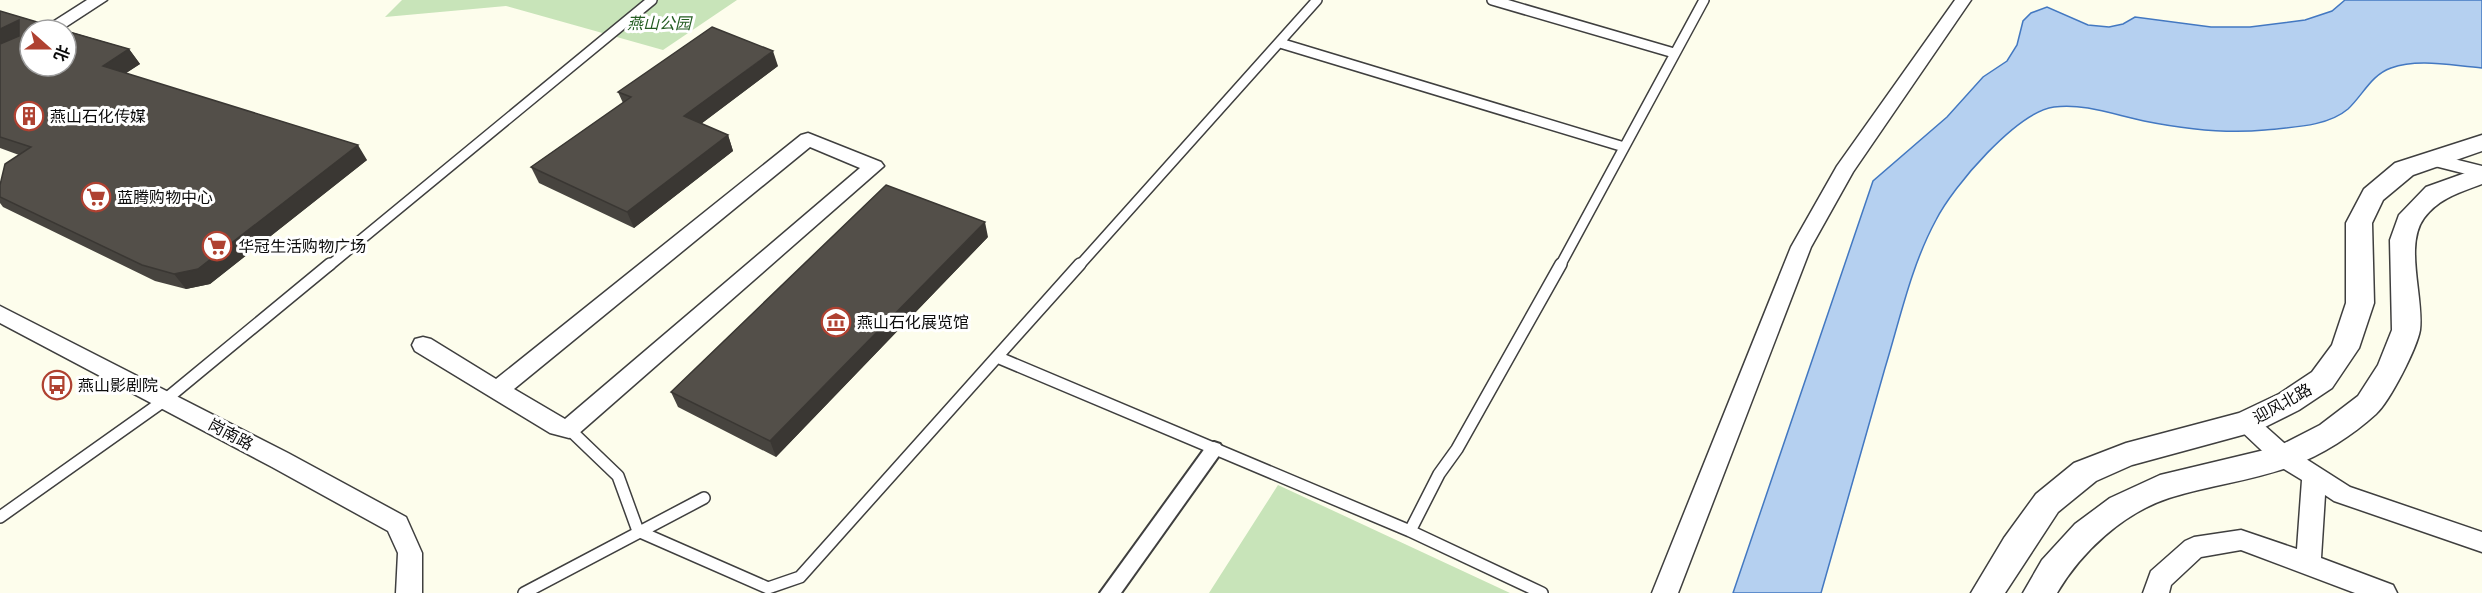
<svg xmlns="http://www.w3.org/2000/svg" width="2482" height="593" font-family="Georgia,'Noto Sans SC',serif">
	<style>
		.green { fill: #c8e4b9 }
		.water { fill: #b5d0f0; stroke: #4378c1; stroke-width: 1.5 }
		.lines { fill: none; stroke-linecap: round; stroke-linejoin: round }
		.service-far1-casing { stroke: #3f3f3f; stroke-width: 12 }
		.service-casing { stroke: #3f3f3f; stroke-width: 14 }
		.pedestrian-casing { stroke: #3f3f3f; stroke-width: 4 }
		.minor-casing { stroke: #3f3f3f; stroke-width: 3 }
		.tertiary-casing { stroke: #3f3f3f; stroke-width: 3 }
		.service-far1 { stroke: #fff; stroke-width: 9 }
		.service { stroke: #fff; stroke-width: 11 }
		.pedestrian { fill: #fff; fill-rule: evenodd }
		.minor { fill: #fff; fill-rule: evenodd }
		.tertiary { fill: #fff; fill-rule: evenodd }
		.wall { fill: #47443f }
		.shaded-wall { fill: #3a3733 }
		.building { fill: #534f49; stroke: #3a3733; stroke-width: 1.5 }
		.labels { text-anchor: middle; stroke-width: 6; stroke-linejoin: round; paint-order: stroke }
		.park-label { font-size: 16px; font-style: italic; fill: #245d22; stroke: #fff }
		.poi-label { font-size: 16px; fill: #0c0c0c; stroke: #fff; text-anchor: start }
		.street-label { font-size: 16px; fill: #0c0c0c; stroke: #fff }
	</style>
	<rect width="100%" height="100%" fill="#fdfdec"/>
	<!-- green -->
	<path class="green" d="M402 0H737L663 50 506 6 385 17Z
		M1278 485 1510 593H1209Z"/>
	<!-- water -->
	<path class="water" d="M2345 0H2482V68C2453 66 2419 58 2391 68 2371 75 2363 95 2348 109 2327 127 2291 127 2265 130 2225 134 2184 129 2144 121 2115 115 2085 103 2054 107 2017 112 1953 186 1936 220 1911 266 1900 319 1885 368 1864 443 1843 518 1821 593H1733L1873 181 1947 117 1983 77 2007 61 2017 45 2023 21 2031 13 2047 7 2088 25 2109 27 2123 24 2135 17 2211 27H2250L2305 20 2332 11Z"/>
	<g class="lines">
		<!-- service-far1 casing -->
		<g class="service-far1-casing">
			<path id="service-far1" d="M1492 0 1674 53
				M1280 43 1624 147
				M329 266 652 0
				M1079 266 1317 0
				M1560 266 1704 0"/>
		</g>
		<!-- service casing -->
		<g class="service-casing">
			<path id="service" d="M997 357 1410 531 1542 593
				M569 429 618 476 638 531 768 588 800 577 1080 264
				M0 517 165 400 330 264
				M1410 531 1439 474 1457 449 1561 264
				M524 593 704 498"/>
		</g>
		<!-- pedestrian casing -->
		<g class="pedestrian-casing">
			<path id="pedestrian" d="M1214 442 1220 444 1223 449 1220 454 1121 593H1100L1208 444Z"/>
		</g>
		<!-- minor casing -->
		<g class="minor-casing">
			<path id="minor" d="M87 0H107L61 30H40Z
				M1955 0H1971L1853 172 1811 247 1678 593H1652L1791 247 1837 166Z
				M808 133 881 162 884 166 577 435 569 438 550 433 415 351 412 345 415 339 423 337 431 339 496 379 801 135ZM810 147 860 168 565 419 514 389Z
				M2430 153 2482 166V178L2423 163 2421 159 2423 155Z
				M0 306 288 453 406 517 422 553V593H396L398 553 388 531 272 467 0 323Z
				M2247 414 2255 417 2292 450 2350 487 2482 532V552L2334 501 2325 495 2321 558 2393 585 2397 593H2355L2241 550 2201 557 2171 585 2169 593H2143L2151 571 2185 541 2194 537 2241 530 2297 549 2302 480 2276 464 2239 429 2236 423 2239 417Z"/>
		</g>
		<!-- tertiary casing -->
		<g class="tertiary-casing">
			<path id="tertiary" d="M2482 135V151L2413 175 2383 200 2372 223 2374 303 2359 348 2332 388 2299 410 2257 431 2132 465 2096 481 2058 512 2005 593H1971L2004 538 2036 494 2074 463 2126 443 2239 413 2279 394 2312 372 2332 345 2346 303V223L2364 189 2395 163Z
				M2482 167V184C2461 192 2439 198 2424 218 2404 245 2424 298 2420 330 2417 348 2390 401 2376 414 2353 435 2322 455 2292 466 2252 481 2209 485 2169 498 2123 513 2081 552 2057 593H2023L2042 560 2075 524 2110 498 2160 475 2277 447 2320 425 2358 396 2378 365 2392 330 2390 240 2399 215 2426 187Z"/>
		</g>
		<!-- service-far1 -->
		<use href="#service-far1" class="service-far1"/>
		<!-- service -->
		<use href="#service" class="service"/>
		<!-- pedestrian -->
		<use href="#pedestrian" class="pedestrian"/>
		<!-- minor -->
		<use href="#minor" class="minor"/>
		<!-- tertiary -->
		<use href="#tertiary" class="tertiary"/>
	</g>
	<!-- wall -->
	<path class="wall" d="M0 11 129 49 140 64 126 73 367 160 210 284 186 289 155 281 3 207 0 203V185L19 155 0 148Z
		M778 66 701 124 728 135 733 151 634 228 539 183 531 167 623 103 618 92Z
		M988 237 776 457 678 407 671 392Z"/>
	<!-- shaded-wall -->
	<path class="shaded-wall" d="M19 20 30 34 0 50V29Z
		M129 49 140 64 114 81 103 66Z
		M773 51 778 66 690 132 684 116Z
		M728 135 733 151 634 228 627 212Z
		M358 145 367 160 210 284 186 289 174 274Z
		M985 222 988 237 776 457 770 441Z"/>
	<!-- building -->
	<path class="building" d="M0 11 64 30H30V66H66V31L129 49 103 66 358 145 198 269 174 274 142 265 0 197V185L5 164 31 147 0 137V44L19 36V20L0 29Z
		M712 27 773 51 684 116 728 135 627 212 531 167 631 97 618 92Z
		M886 185 985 222 770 441 671 392Z"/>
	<!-- icons -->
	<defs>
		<g id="building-ring" transform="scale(1.5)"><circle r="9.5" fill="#fff" stroke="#af4131" stroke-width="1.5"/><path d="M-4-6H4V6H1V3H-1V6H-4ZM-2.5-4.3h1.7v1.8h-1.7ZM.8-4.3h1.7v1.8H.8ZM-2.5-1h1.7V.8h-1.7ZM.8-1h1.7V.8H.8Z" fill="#af4131"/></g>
		<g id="supermarket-ring" transform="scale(1.5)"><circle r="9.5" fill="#fff" stroke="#af4131" stroke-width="1.5"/><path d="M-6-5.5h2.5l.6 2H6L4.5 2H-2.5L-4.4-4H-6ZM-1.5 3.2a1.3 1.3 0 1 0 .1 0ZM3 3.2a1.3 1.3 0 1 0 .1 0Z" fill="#af4131"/></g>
		<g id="museum-ring" transform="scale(1.5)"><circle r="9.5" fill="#fff" stroke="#af4131" stroke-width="1.5"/><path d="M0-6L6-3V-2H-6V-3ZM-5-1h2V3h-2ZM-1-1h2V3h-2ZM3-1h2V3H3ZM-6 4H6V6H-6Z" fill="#af4131"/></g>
		<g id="bus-ring" transform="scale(1.5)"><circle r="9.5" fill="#fff" stroke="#af4131" stroke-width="1.5"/><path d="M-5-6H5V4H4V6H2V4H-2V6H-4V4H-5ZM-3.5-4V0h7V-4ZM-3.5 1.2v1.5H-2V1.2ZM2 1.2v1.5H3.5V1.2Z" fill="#af4131"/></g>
	</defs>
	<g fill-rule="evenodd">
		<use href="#building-ring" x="29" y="116"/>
		<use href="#supermarket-ring" x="96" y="197"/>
		<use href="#supermarket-ring" x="217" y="246"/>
		<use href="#museum-ring" x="836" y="322"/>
		<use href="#bus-ring" x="57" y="385"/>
	</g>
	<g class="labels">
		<!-- park labels -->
		<g class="park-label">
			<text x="659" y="29">燕山公园</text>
		</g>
		<!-- poi labels -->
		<g class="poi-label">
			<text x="50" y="122">燕山石化传媒</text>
			<text x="117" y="203">蓝腾购物中心</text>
			<text x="238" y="252">华冠生活购物广场</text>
			<text x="857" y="328">燕山石化展览馆</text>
			<text x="78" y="391">燕山影剧院</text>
		</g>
		<!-- street labels -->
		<g class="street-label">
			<text transform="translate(2282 403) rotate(-29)" y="6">迎风北路</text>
			<text transform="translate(231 434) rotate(28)" y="6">岗南路</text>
		</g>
	</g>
	<!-- north arrow -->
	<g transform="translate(48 48) rotate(111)"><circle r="28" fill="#ffffff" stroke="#9e9e9e" stroke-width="1.5"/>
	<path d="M0-4.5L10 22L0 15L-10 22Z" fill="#af4131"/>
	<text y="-9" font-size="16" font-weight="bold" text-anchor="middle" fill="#0c0c0c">北</text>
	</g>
</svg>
